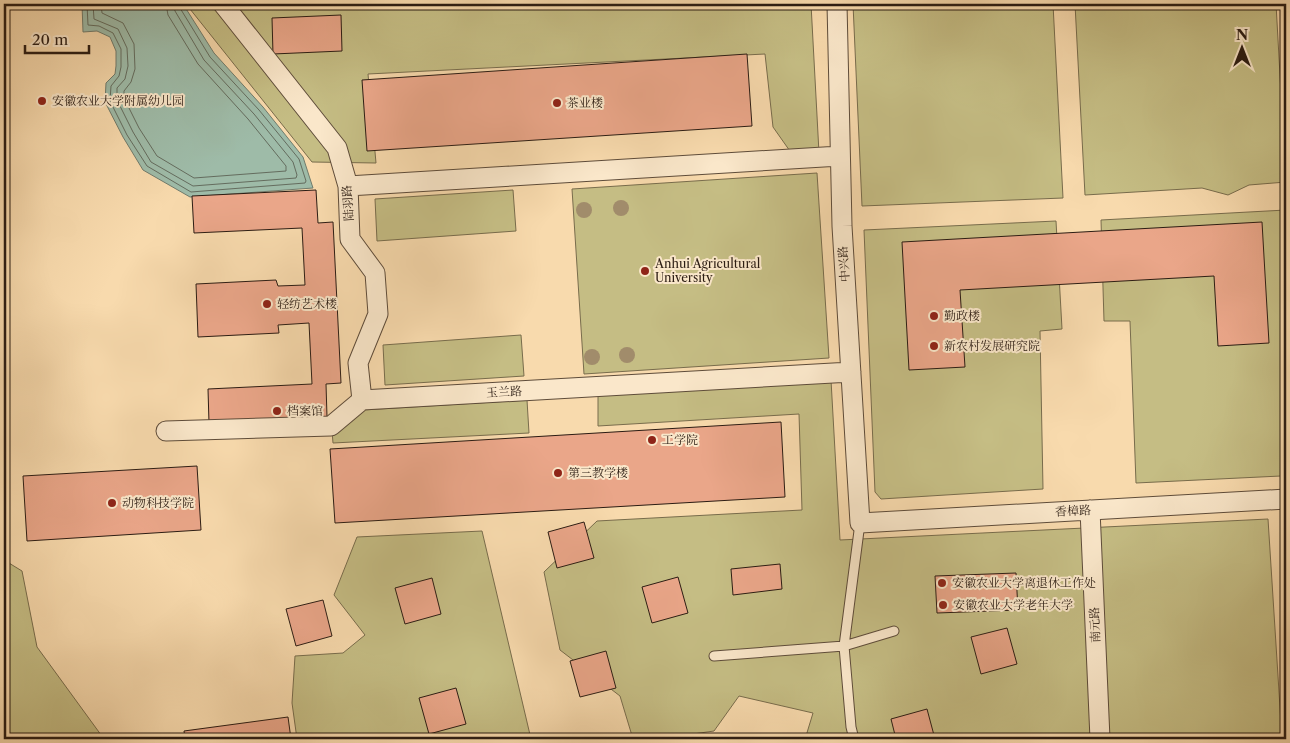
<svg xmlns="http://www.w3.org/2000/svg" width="1290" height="743" font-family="'Libre Caslon Text','Noto Serif SC',serif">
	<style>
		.green { fill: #c5bd84; stroke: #786c4c }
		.water { fill: #9ebba8; stroke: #707b6c }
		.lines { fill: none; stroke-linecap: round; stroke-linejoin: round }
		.shore { stroke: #646c5e; stroke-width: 1 }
		.building { fill: #eaa689; stroke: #2b1c13 }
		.service-casing { stroke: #5e4c3a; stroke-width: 11 }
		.minor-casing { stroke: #5e4c3a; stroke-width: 21 }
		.service { stroke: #fae7ca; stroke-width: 9 }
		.minor { stroke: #fae7ca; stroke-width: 19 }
		.tree { fill: #a18c6b }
		.poi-dot { fill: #8f2418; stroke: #fae7ca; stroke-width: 2 }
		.labels { text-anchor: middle; stroke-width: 4; stroke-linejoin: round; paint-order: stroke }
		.poi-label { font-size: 12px; fill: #2b1c13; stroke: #fae7ca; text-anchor: start }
		.street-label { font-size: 12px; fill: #2b1c13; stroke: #fae7ca }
	</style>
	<rect width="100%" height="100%" fill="#f8daad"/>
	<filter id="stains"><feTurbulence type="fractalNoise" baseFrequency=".004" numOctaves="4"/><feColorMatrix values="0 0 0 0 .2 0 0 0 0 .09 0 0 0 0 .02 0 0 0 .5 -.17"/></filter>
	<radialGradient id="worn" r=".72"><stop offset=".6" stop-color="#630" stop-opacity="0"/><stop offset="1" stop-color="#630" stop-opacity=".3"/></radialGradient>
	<!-- green -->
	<path class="green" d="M186 4H811L819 153 792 154 773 127 765 54 368 74 376 163 312 162Z
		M853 4H1053L1063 198 862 206Z
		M1075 4H1276L1286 182 1249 185 1228 195 1202 188 1085 195Z
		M817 173 829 358 584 374 572 189Z
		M513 190 516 231 377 241 375 199Z
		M1286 210V470L1281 476 1136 483 1130 321H1104L1101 220Z
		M1056 221 1062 329 1040 331 1043 489 881 499 875 492 864 230Z
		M521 335 524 376 385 385 383 345Z
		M831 380 840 540 1268 519 1282 739H795L806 736 813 713 739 696 714 731 658 739H633L620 696 560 650 544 572 597 521 802 510 799 414 598 426V393Z
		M527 400 529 433 333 443 332 431 363 410Z
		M482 531 531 739H297L292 703 295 656 343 653 365 635 334 595 357 537Z
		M4 560 22 571 37 647 104 739H4Z"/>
	<!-- water -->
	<path class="water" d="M82 4H183L214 53 263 107 303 157 313 188 190 197 143 170 123 137 105 102 106 83 115 74 116 66V51L110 37 97 31 83 32Z"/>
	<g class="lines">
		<!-- shore -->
		<path class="shore" d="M87 4 88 25 99 26 113 33 121 49V67L119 76 111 86 110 101 127 135 147 166 191 192 305 183 306 181 299 159 259 110 210 57 180 8 179 4
			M93 4 94 19 118 29 127 48 128 66 125 79 117 88V100L133 132 151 162 193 186 296 178 297 175 293 162 254 114 204 60 175 11 173 4
			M101 4 102 13 123 23 134 44 135 69 131 82 124 91V98L139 128 157 156 194 178 286 171V166L248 119 198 64 168 15 166 4"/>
	</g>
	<!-- building -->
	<path class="building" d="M341 15 342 51 273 54 272 18Z
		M747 54 752 126 367 151 362 80Z
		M316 190 318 223 333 222 341 383 326 384 327 417 209 423 208 389 312 384 309 323 278 325 279 333 198 337 196 284 276 280 278 286 305 285 302 228 194 233 192 196Z
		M1262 222 1269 343 1218 346 1214 276 960 290 965 367 909 370 902 242Z
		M781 422 785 497 335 523 330 449Z
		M197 466 201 530 27 541 23 476Z
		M584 522 594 558 557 568 548 532Z
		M780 564 782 589 733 595 731 569Z
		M1016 573 1018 610 937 613 935 576Z
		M678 577 688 613 652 623 642 587Z
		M432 578 441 614 405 624 395 588Z
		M323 600 332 636 296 646 286 609Z
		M1007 628 1017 664 981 674 971 637Z
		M606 651 616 688 580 697 570 661Z
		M456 688 466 724 429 734 419 698Z
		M927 709 935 739H896L891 719Z
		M288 717 291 739H185L184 731Z"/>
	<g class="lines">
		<!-- service casing -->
		<g class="service-casing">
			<path id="service" d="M714 656 844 646 894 631
				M854 739 851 727 844 646 860 523"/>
		</g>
		<!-- minor casing -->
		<g class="minor-casing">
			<path id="minor" d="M223 4 337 148 348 186 350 239 375 273 378 314 358 363 362 400
				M837 4 842 226 860 523 1286 499
				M348 186 840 156
				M166 431 331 426 362 400 851 372
				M1090 510 1100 739"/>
		</g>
		<!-- service -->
		<use href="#service" class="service"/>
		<!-- minor -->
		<use href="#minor" class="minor"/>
	</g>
	<!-- trees -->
	<g class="tree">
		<circle cx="621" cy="208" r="8"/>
		<circle cx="584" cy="210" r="8"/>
		<circle cx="627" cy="355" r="8"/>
		<circle cx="592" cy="357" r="8"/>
	</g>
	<!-- markers -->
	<g class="poi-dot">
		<circle cx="42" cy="101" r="5"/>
		<circle cx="557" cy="103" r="5"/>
		<circle cx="645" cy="271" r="5"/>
		<circle cx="267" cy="304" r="5"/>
		<circle cx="934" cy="316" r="5"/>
		<circle cx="934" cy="346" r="5"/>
		<circle cx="277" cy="411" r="5"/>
		<circle cx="652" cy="440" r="5"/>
		<circle cx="558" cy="473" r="5"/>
		<circle cx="112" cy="503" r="5"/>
		<circle cx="942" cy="583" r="5"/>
		<circle cx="943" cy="605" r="5"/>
	</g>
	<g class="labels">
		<!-- poi labels -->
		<g class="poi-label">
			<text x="52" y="105">安徽农业大学附属幼儿园</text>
			<text x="567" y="107">茶业楼</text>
			<text x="655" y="268">Anhui Agricultural<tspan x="655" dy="14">University</tspan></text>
			<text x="277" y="308">轻纺艺术楼</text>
			<text x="944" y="320">勤政楼</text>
			<text x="944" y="350">新农村发展研究院</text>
			<text x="287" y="415">档案馆</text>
			<text x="662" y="444">工学院</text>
			<text x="568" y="477">第三教学楼</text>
			<text x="122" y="507">动物科技学院</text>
			<text x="952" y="587">安徽农业大学离退休工作处</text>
			<text x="953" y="609">安徽农业大学老年大学</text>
		</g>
		<!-- street labels -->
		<g class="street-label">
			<text transform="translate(348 203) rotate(-94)" y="4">陆羽路</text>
			<text transform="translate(844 264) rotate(-94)" y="4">中兴路</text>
			<text transform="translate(504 392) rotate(-3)" y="4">玉兰路</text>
			<text transform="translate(1073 511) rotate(-3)" y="4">香樟路</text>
			<text transform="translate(1095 625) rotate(-92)" y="4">南元路</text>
		</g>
	</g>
	<!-- margin -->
	<rect width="1290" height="743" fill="none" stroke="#f8daad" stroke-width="20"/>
	<rect x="5" y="5" width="1280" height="733" fill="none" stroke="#2b1c13" stroke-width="2.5"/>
	<rect x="10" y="10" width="1270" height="723" fill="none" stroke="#2b1c13"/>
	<!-- north arrow -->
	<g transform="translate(1242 48)" stroke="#fae7ca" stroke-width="4" paint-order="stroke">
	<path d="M0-4L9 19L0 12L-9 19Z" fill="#2b1c13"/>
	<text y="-8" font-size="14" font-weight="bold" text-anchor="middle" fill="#2b1c13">N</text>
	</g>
	<!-- scale -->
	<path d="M25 45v8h64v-8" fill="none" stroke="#2b1c13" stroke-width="2.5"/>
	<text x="32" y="45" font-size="15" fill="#2b1c13" stroke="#fae7ca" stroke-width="4" paint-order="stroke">20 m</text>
	<rect width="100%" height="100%" filter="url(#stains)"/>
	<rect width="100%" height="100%" fill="url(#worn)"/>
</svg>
